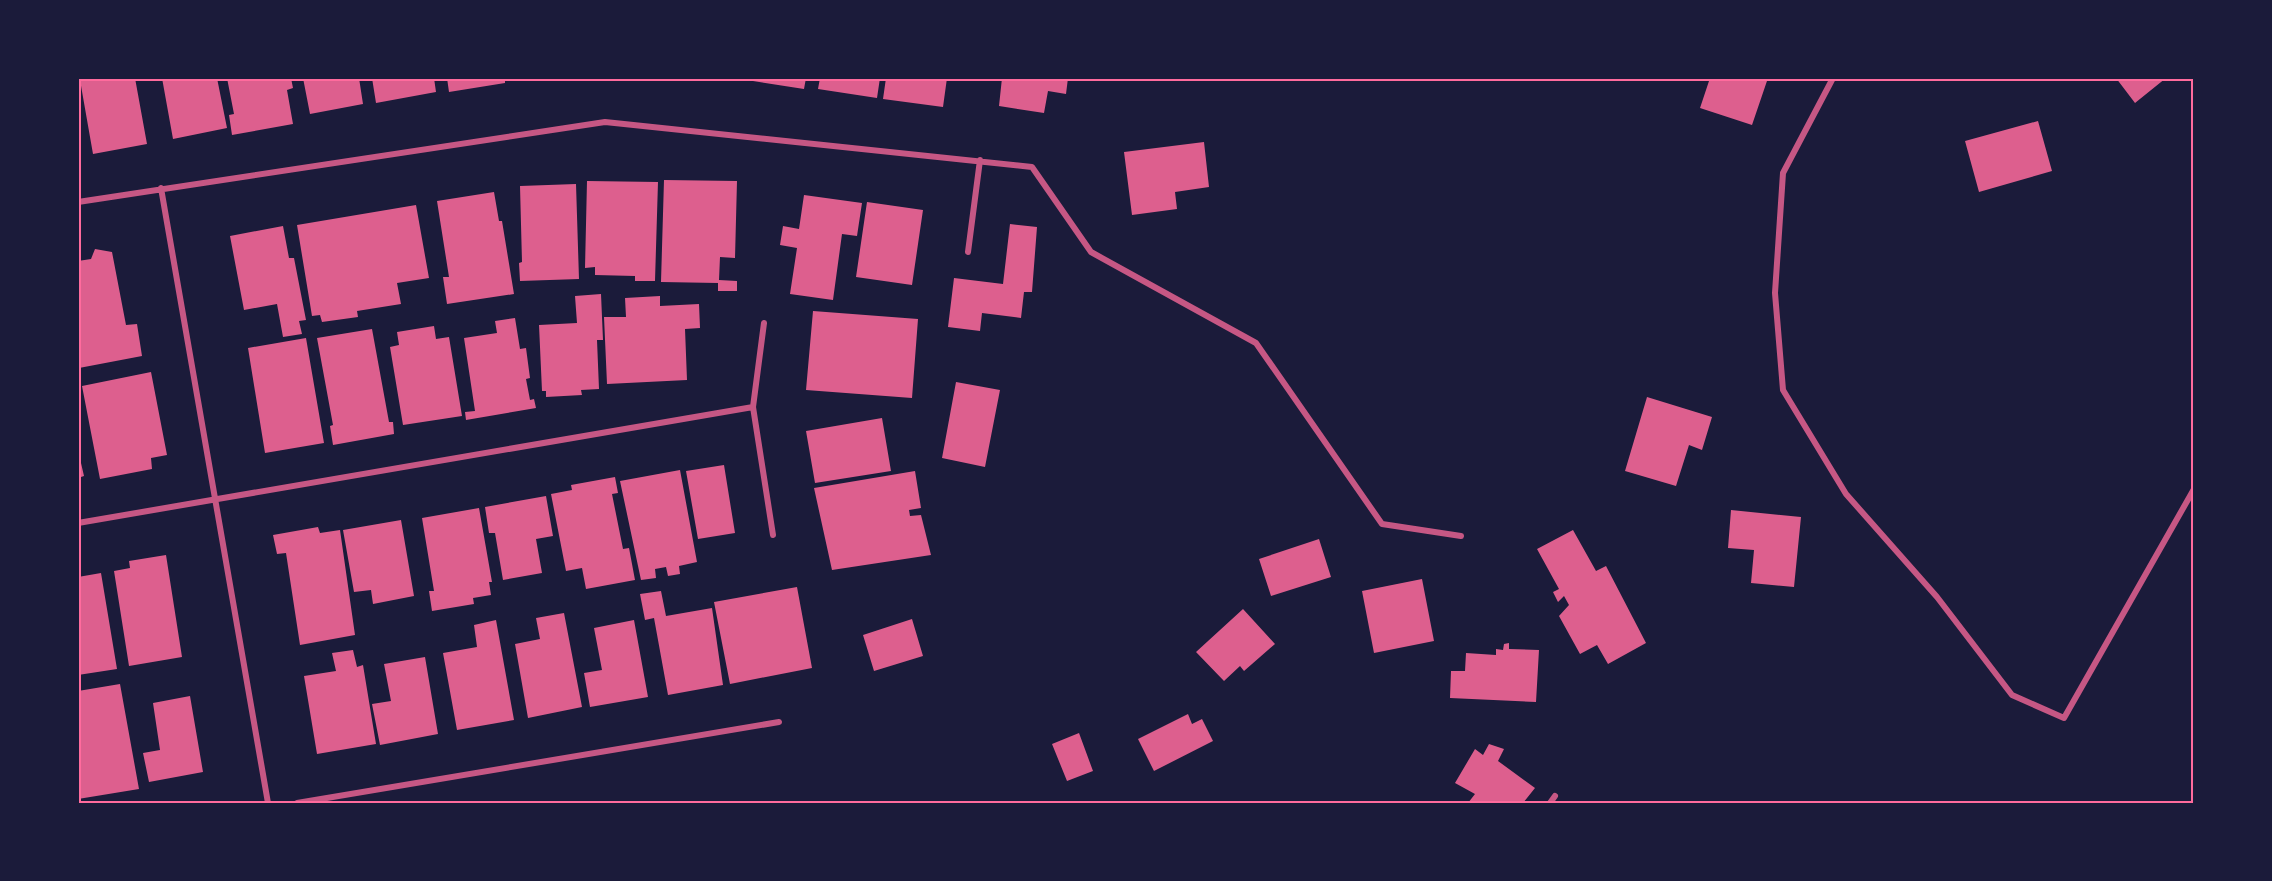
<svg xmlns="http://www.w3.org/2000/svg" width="2272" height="881" font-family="'Public Sans',sans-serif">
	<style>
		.building { fill: #dd5f8e }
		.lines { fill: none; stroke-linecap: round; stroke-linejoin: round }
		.minor { stroke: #c65784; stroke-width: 6 }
		.neatline { fill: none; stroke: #ff6b9d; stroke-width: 2 }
	</style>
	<rect width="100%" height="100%" fill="#1b1b3a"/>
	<!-- building -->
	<path class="building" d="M88 78H135L147 144 93 154 80 80Z
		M162 78H217L227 128 173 139Z
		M227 78H291L293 88 287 90 293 124 232 135 229 115 234 114Z
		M303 78H359L363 104 310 114Z
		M372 78H434L436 92 376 103Z
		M447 78H505V83L449 92Z
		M734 78H806L804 89Z
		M820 78H880L877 98 818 89Z
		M886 78H947L943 107 883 99Z
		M1002 78H1068L1066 94 1048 91 1044 113 999 106Z
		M1710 78H1768L1752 125 1700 108Z
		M2116 78H2166L2135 103Z
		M2038 121 2052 171 1979 192 1965 141Z
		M1204 142 1209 187 1175 192 1177 209 1132 215 1124 152Z
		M664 180 737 181 735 258 720 257 719 280 737 281V291H718V283L661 282Z
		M587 181 658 182 655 281H635V276L595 275V267L585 268Z
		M576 184 579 279 520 281 519 263 522 262 520 186Z
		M494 192 499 221H502L514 294 447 304 443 277H449L437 201Z
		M804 195 862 203 857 236 842 234 833 300 790 294 797 248 780 245 783 226 799 229Z
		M867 202 923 210 912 285 856 277Z
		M416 205 429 278 397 283 401 304 357 311 358 317 322 322 320 315 312 316 297 225Z
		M1010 224 1037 227 1032 292H1024L1021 318 982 313 980 331 948 327 954 278 1003 284Z
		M283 226 289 258H294L306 320 299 321 302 334 283 337 277 304 244 310 230 236Z
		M95 249 112 252 126 325 137 324 142 356 79 368 78 261 91 259Z
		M601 294 603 340H597L599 389 581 390 582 395 546 397V391H542L539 325 577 323 575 296Z
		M660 296V306L699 304 700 328 685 329 687 380 607 384 604 317H626L625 298Z
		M813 311 918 319 912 398 806 390Z
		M515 318 520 349 526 348 530 378 526 379 530 400 534 399 536 408 466 420 465 412 475 411 464 338 497 333 495 321Z
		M434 326 436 339 449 337 462 416 403 425 390 347 399 345 397 332Z
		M372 329 389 422H393L394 434 333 445 330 426 333 425 317 338Z
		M306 338 324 443 265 453 248 348Z
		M151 372 167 455 151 458 152 469 100 479 82 386Z
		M956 382 1000 390 985 467 942 458Z
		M1647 397 1712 417 1702 450 1689 445 1676 486 1625 471Z
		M882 418 891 471 815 483 806 431Z
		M78 450 84 476 78 478Z
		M724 465 735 533 698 539 686 471Z
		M680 470 697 562 679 566 680 574 668 576 666 567 655 569 656 578 641 580 620 481Z
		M915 471 921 508 909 510 910 516 921 515 931 555 832 570 814 488Z
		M615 477 618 493 612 494 623 549 629 548 635 580 586 589 582 568 566 571 551 494 572 490 571 485Z
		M546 496 553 536 536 539 542 573 503 580 495 533H489L485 507Z
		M479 508 492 582H489L491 595 473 598 474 604 432 611 429 591H434L422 518Z
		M1731 510 1801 517 1794 587 1751 583 1754 550 1728 548Z
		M401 520 414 596 373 604 371 590 354 592 343 530Z
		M318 527 320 533 340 530 355 635 300 645 286 553 277 554 273 535Z
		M1573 530 1596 571 1606 566 1646 643 1608 664 1597 645 1580 654 1559 616 1569 605 1564 596 1558 602 1553 592 1559 589 1537 549Z
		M1319 539 1331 577 1271 596 1259 559Z
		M166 555 182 657 129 666 114 571 130 568 129 561Z
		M101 573 117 669 78 675V577Z
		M1422 579 1434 641 1374 653 1362 591Z
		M797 587 812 668 730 684 714 602Z
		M661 591 666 616 712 608 723 685 668 695 654 618 645 620 640 594Z
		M1243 609 1275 644 1244 671 1240 666 1224 681 1196 652Z
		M564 613 582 707 528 718 515 644 540 639 536 618Z
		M912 619 923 656 874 671 863 635Z
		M496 620 514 720 457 730 443 653 477 647 474 625Z
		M634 620 648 697 590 707 584 673 602 670 594 628Z
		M1509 643V649L1539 650 1536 702 1450 698 1451 671H1465L1466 653 1496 655V649L1503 650 1504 644Z
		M353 650 357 667 363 665 376 744 317 754 304 676 336 671 332 653Z
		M425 657 438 734 380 745 372 704 391 701 384 664Z
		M120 684 139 789 78 799V691Z
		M190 696 203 772 149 782 143 753 160 750 153 703Z
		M1188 714 1192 724 1202 719 1213 741 1154 771 1138 739Z
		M1079 733 1093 771 1067 781 1052 744Z
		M1489 744 1504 749 1498 761 1535 788 1523 803H1468L1475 794 1455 783 1475 749 1483 755Z"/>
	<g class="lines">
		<!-- minor -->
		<path class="minor" d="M1833 78 1783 173 1775 293 1783 390 1846 494 1937 597 2012 695 2064 718 2194 489
			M161 188 268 803
			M78 202 605 122 1032 167 1091 252 1256 343 1382 524 1461 536
			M968 252 980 160
			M764 323 753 407 773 535
			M78 523 753 407
			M297 803 779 722
			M1550 803 1555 796"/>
	</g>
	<!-- border -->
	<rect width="2272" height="881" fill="none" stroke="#1b1b3a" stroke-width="159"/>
	<rect x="80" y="80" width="2112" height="722" class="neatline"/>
</svg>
